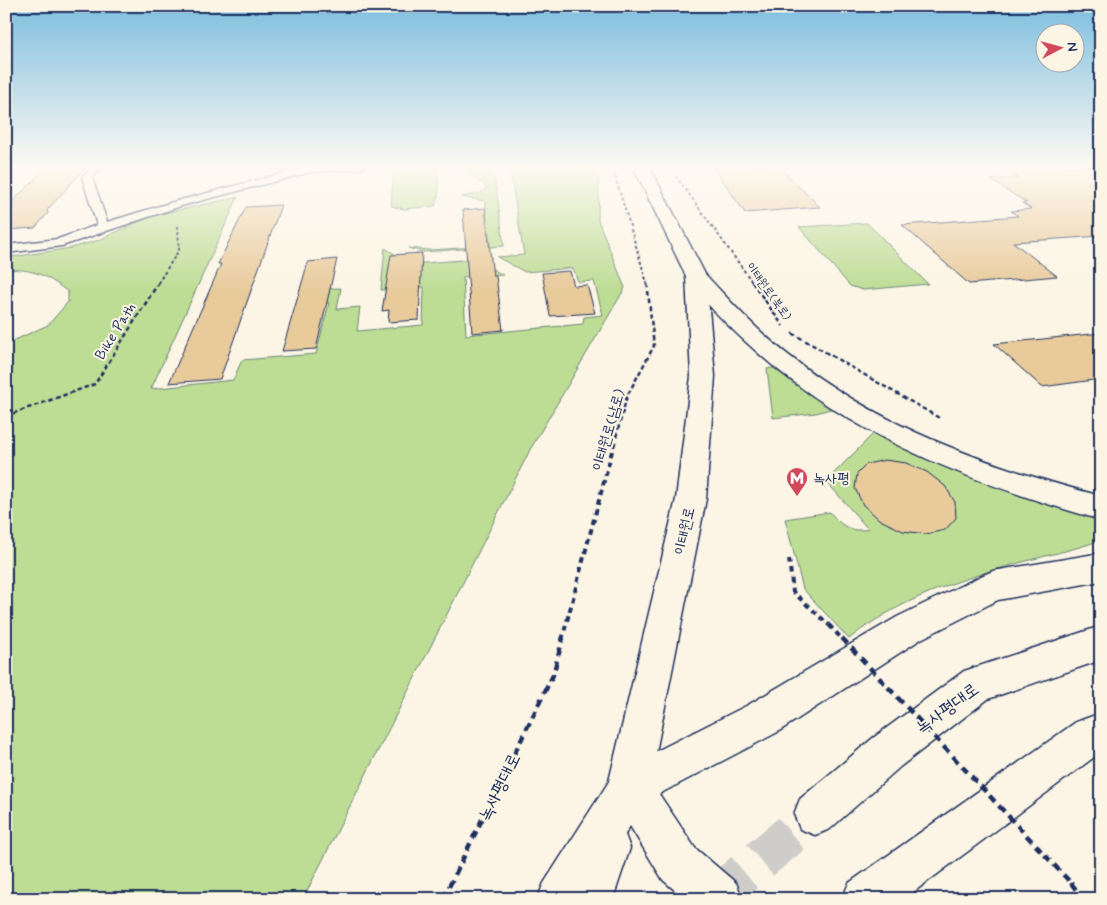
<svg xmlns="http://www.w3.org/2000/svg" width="1107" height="905" font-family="Mynerve,'Poor Story',sans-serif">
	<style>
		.green { fill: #bddc94; stroke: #6c8679 }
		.building { fill: #e8ca9b; stroke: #1b2f5e }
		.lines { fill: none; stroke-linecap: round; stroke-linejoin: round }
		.primary-tunnel { stroke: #cfcdca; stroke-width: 41; stroke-dasharray: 41 20; stroke-linecap: butt }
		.lane-casing { stroke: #1b2f5e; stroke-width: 3 }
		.secondary-casing { stroke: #1b2f5e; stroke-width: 3 }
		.primary-casing { stroke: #1b2f5e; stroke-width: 3 }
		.path-far3 { stroke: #1b2f5e; stroke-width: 2; stroke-dasharray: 3 2.5; stroke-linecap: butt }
		.path-far2 { stroke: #1b2f5e; stroke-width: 2.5; stroke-dasharray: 4.5 3; stroke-linecap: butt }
		.path-far1 { stroke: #1b2f5e; stroke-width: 4; stroke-dasharray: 5.5 4.5; stroke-linecap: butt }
		.path { stroke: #1b2f5e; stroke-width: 4.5; stroke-dasharray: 8 5.5; stroke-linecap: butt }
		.lane { fill: #fcf5e5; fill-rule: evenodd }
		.secondary { fill: #fcf5e5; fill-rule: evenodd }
		.primary { fill: #fcf5e5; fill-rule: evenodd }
		.path-bridge-far1 { stroke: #1b2f5e; stroke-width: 4; stroke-dasharray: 5.5 4.5; stroke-linecap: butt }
		.path-bridge { stroke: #1b2f5e; stroke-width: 4.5; stroke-dasharray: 8 5.5; stroke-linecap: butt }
		.labels { text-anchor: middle; stroke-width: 4; stroke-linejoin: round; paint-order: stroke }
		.far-street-label { font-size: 12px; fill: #1b2f5e; stroke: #fcf5e5 }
		.street-label { font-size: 15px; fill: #1b2f5e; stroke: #fcf5e5 }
		.poi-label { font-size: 15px; fill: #1b2f5e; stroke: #fcf5e5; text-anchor: start }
		.near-street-label { font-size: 18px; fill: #1b2f5e; stroke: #fcf5e5 }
	</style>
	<rect width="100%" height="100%" fill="#fcf5e5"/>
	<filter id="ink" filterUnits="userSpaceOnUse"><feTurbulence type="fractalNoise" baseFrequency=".02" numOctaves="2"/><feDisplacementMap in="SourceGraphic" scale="10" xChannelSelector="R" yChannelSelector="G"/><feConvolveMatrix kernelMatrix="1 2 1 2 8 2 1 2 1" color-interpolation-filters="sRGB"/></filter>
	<g filter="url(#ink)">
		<!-- green -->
		<path class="green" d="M461 166H489L496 186 504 246 423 252 408 248 429 250 490 246 485 201 461 197 481 193 487 188Z
			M509 166H594L599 181 598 220 625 288 531 448 303 899H6V344L48 325 68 302V292C47 276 34 268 6 270V258L71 248 99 240 151 216 238 197 151 389 233 380 242 360 316 354 329 303 297 305 302 290 341 288 337 309 360 307 357 331 423 325 424 287 381 290 385 248 411 264 475 259 503 275 463 277 466 335 583 324 584 317 603 315 594 281 578 282 573 268 525 272 497 257 524 255Z
			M437 167 439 192 435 206 404 209 391 206 394 170Z
			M867 223 928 284 863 290 850 286 799 227Z
			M782 366 844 405 816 413 773 418 767 369Z
			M875 432C911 449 948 470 986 483 1019 495 1075 504 1101 525V540C1074 550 1047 555 1019 563 960 579 897 600 849 639L803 589 785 519 830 512C840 525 851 533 868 529L826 481Z"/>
		<!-- building -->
		<path class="building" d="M48 166H87L47 210 48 213 35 228 6 230V208Z
			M713 166H778L820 207 745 213Z
			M999 166H1101V236L1013 242 1057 276 969 284 902 225 1018 216 1011 211 1031 209 1022 203H1027L991 180 1018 178Z
			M281 205 220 379 169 383 221 264H218L246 207Z
			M485 208 493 276H496L503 330 472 333 463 210Z
			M422 253 419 320 388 322 389 310 382 311 391 255Z
			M337 259 316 349 282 351 308 262Z
			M570 271 574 286 587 285 595 313 550 316 542 273Z
			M1101 333V379L1042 387 994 344Z
			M885 460 906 463 927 472 945 486 955 502 956 518 945 530 926 534 903 531 880 520 863 505 855 488 857 474 867 464Z"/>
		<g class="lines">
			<!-- primary-tunnel -->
			<path class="primary-tunnel" d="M713 899 815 814"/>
			<!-- lane casing -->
			<g class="lane-casing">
				<path id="lane" d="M93 166H103L92 177 107 222 173 202 311 166H366L361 169 311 172 181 206 62 246 6 253V245L58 239 97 225 82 177Z"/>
			</g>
			<!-- secondary casing -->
			<g class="secondary-casing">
				<path id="secondary" d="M633 166H649L706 276 715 376 706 499 647 798 641 813 626 819 611 813 605 798 676 499 691 376 686 276Z
					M608 826 624 832 630 848 613 899H567L592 832Z"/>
			</g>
			<!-- primary casing -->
			<g class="primary-casing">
				<path id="primary" d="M696 270 703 272C730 301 756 330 787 354 878 427 990 467 1101 496V520C972 483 847 436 747 343 725 323 703 301 686 276L689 272Z
					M1101 553V581L998 600 921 639 776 733 659 794 695 848 736 883 743 899H685L663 880 630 826 586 899H537L544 883 615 772 748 705 897 617 981 576 993 571Z
					M1101 626V660L988 699 901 766 830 829 815 835 800 829 794 814 800 799 873 738 964 671Z
					M1101 713V752L904 899H842L849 883 1076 722Z"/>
			</g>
			<!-- path-far3 -->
			<path class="path-far3" d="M612 166 647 283
				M676 176 753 283
				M158 283 179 250 178 226"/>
			<!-- path-far2 -->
			<path class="path-far2" d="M752 282 783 326
				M792 333 941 419
				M6 416 95 384 159 282
				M616 437 627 396 654 346 647 282"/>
			<!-- path-far1 -->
			<path class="path-far1" d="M789 559 793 592 829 625
				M562 640 616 436"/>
			<!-- path -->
			<path class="path" d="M1071 883 1083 899
				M443 899 553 675 563 638"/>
			<!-- lane -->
			<use href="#lane" class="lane"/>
			<!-- secondary -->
			<use href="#secondary" class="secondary"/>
			<!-- primary -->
			<use href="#primary" class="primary"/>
			<!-- path-bridge-far1 -->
			<path class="path-bridge-far1" d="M829 625 843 640"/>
			<!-- path-bridge -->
			<path class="path-bridge" d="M842 638 1071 883"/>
		</g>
	</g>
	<!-- sky -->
	<linearGradient id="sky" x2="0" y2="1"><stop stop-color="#7cbedf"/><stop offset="0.57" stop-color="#fefaf3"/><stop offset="1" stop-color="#fefaf3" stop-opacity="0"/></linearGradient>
	<rect width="1107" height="292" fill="url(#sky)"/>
	<!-- icons -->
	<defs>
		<g id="metro-pin" transform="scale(1.125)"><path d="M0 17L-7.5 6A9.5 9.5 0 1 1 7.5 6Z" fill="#d1495b" stroke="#fcf5e5"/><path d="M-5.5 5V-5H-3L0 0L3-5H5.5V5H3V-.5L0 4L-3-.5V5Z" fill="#fff"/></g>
	</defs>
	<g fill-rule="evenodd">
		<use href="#metro-pin" x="797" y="478"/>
	</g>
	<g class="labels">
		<!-- far-street labels -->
		<g class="far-street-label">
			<text transform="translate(769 291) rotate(54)" y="4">이태원로(북로)</text>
		</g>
		<!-- street labels -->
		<g class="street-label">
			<text transform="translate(115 331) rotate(-58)" y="5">Bike Path</text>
			<text transform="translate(608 430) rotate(-74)" y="5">이태원로(남로)</text>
			<text transform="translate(684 531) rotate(-77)" y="5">이태원로</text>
		</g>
		<!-- poi labels -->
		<g class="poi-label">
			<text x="813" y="483">녹사평</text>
		</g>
		<!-- near-street labels -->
		<g class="near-street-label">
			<text transform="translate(947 708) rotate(-36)" y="6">녹사평대로</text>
			<text transform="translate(499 787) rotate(-64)" y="6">녹사평대로</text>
		</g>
	</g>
	<!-- margin -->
	<rect width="1107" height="905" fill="none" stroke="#fcf5e5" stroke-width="25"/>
	<rect x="12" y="12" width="1082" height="880" fill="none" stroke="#1b2f5e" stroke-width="2" filter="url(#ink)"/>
	<!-- north arrow -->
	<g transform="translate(1060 48) rotate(84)"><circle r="24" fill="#fcf5e5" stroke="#a2a6af"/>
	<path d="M0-4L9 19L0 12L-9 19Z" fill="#d1495b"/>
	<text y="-8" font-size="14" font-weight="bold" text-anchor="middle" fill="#1b2f5e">N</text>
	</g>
</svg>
